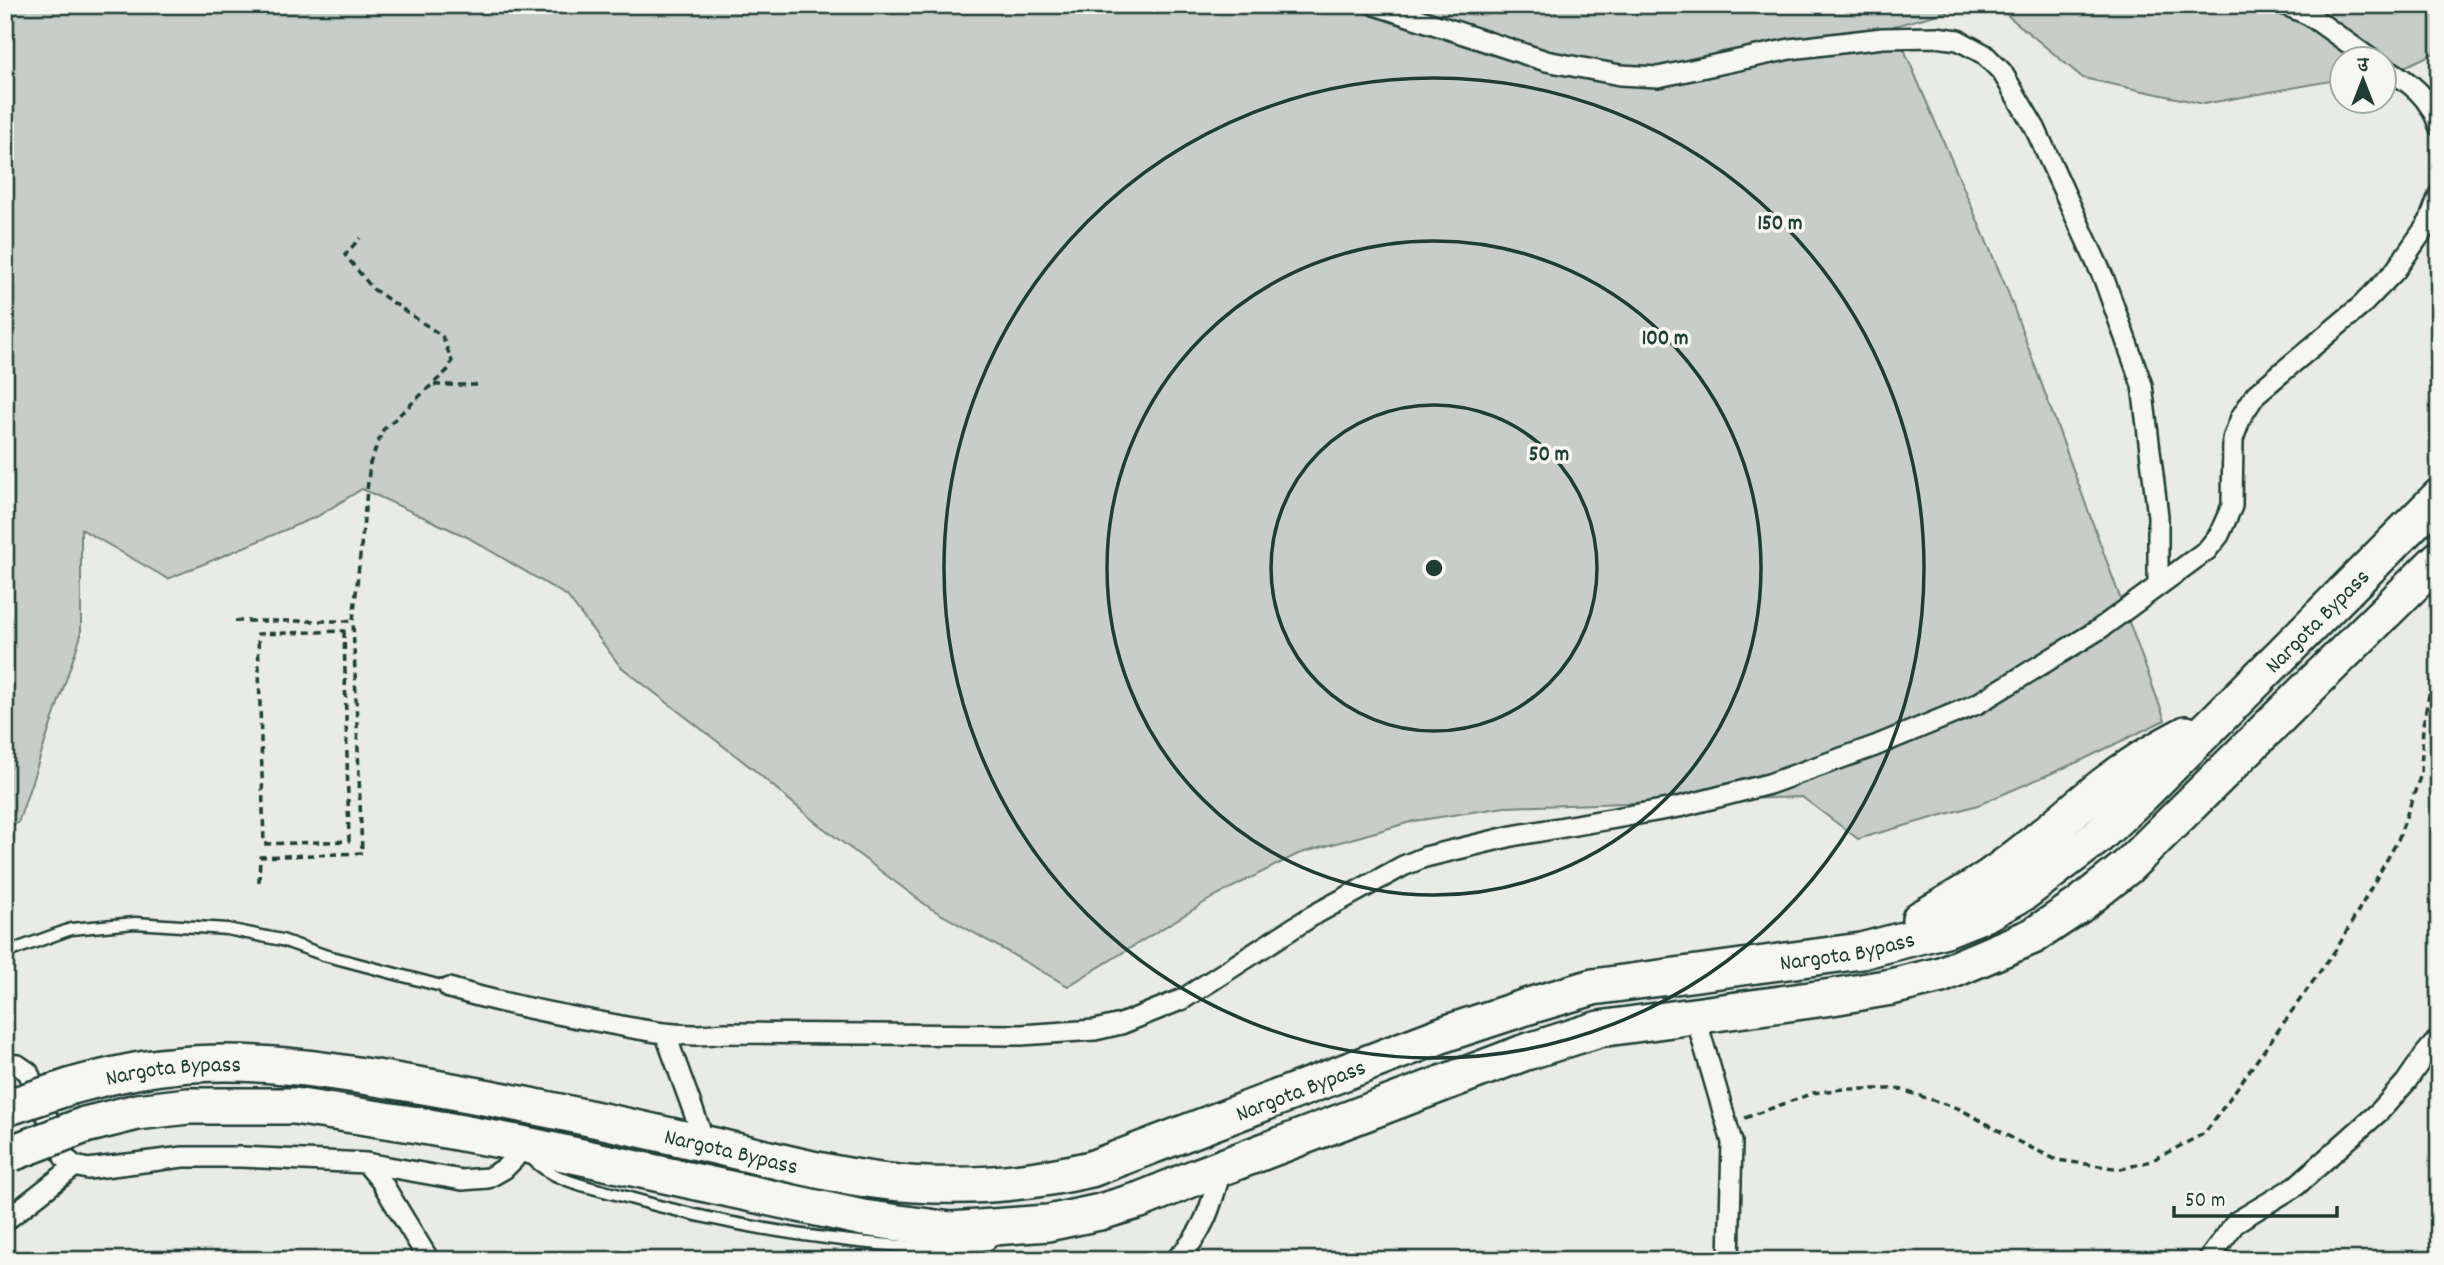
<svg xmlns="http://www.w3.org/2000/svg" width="2444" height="1265" font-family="Dekko,'Playpen Sans Deva',sans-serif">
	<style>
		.green { fill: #c7cec9; stroke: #73867e; stroke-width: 2 }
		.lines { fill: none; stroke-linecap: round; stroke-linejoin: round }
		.lane-casing { stroke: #1f3d34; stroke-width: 15 }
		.street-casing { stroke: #1f3d34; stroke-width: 24 }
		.highway-casing { stroke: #1f3d34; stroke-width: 40 }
		.path { stroke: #1f3d34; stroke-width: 3.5; stroke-dasharray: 7 5; stroke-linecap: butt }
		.lane { stroke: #f6f6f2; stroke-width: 10 }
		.street { stroke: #f6f6f2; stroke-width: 19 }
		.highway { stroke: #f6f6f2; stroke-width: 35 }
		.highway-bridge-casing { stroke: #1f3d34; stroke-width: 40; stroke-linecap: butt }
		.highway-bridge { stroke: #f6f6f2; stroke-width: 35 }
		.ring { fill: none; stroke: #1f3d34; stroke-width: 3.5 }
		.labels { text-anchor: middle; stroke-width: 7; stroke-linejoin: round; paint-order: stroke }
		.street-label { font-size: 23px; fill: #1f3d34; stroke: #f6f6f2 }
		.centre { fill: #1f3d34; stroke: #f6f6f2; stroke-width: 3.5 }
		.ring-label { font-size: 21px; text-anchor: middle; font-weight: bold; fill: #1f3d34; stroke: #f6f6f2; stroke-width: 7; stroke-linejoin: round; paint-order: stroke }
	</style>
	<rect width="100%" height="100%" fill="#e9ebe7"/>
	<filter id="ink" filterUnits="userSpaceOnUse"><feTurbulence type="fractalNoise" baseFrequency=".0143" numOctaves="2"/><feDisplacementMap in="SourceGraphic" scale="14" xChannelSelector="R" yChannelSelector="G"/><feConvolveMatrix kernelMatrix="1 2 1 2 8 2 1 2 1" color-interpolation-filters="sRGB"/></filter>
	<g filter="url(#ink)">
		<!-- green -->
		<path class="green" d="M5 5H1972L1894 26 2006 287 2165 720 2080 761 1978 805 1858 839 1802 797 1505 807 1414 821 1298 854 1217 895 1068 986 930 908 814 821 753 769 620 666 567 596 467 537 362 489 318 516 168 579 81 529V635L18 823 5 827Z
			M1995 5H2439V51L2400 69 2384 60H2342V79L2204 104 2083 78Z"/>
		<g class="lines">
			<!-- lane casing -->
			<g class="lane-casing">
				<path id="lane" d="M5 953 71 929 135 923 227 929 282 940 324 955 449 988
					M531 1158C553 1181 590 1187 619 1195 697 1218 769 1232 850 1241 896 1246 943 1251 989 1244"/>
			</g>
			<!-- street casing -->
			<g class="street-casing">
				<path id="street" d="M1375 5 1546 61 1620 75 1658 77 1790 49 1883 38 1936 37 1958 40 1984 54 2002 72 2035 128 2104 279 2142 385 2158 516V584
					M2285 5 2309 15 2372 60
					M2384 67C2410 82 2430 97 2439 126
					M449 988C500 1003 548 1013 601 1022 642 1030 683 1039 724 1033L1021 1035 1095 1030 1121 1024 1183 999 1312 916 1403 866 1425 857 1512 836 1679 807 1769 784 1875 746 1977 704 2098 630 2207 550 2219 535 2232 506 2233 439 2241 417 2256 394 2361 306 2395 271 2429 222 2439 195
					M1695 1015 1732 1142 1729 1260
					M665 1033 705 1143
					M5 1064 18 1065 28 1072 64 1157 75 1166 88 1169 183 1157H241L366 1163 462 1180 488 1178 504 1169 514 1159 522 1144
					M366 1163 381 1181 429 1260
					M5 1221 75 1166
					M1175 1260C1204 1235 1212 1203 1222 1167
					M2208 1260 2236 1222 2296 1186 2380 1111 2406 1082 2426 1053 2439 1038"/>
			</g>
			<!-- highway casing -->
			<g class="highway-casing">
				<g id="highway">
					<path d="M1920 919C1946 904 1973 890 1998 871 2035 845 2068 814 2103 786 2129 766 2157 749 2186 734"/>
					<path id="s1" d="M72 1086C105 1077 137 1069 170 1066 249 1057 329 1070 406 1083 507 1100 607 1121 706 1144 764 1157 823 1174 881 1181 953 1190 1021 1185 1091 1169L1447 1033 1529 1006 1593 987 1861 951 1946 929 1986 913 2023 893 2098 836 2144 793 2439 497"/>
					<path d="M85 1125 137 1112 188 1106H294L418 1125 522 1144 863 1218 951 1230 1048 1223 1100 1212 1140 1200 1199 1176 1523 1053 1599 1029 1832 997 1891 987 1941 975 2033 936 2078 906 2127 867 2439 559"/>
				</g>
			</g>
			<!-- path -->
			<path class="path" d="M434 385H479
				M235 621H353
				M344 631 349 841 264 844 258 634Z
				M259 882 260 857 362 853 353 621 370 463 383 430 449 369 452 361 442 336 373 289 345 255 360 238
				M1745 1118 1813 1093 1843 1089H1899L1960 1109 2019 1142 2057 1160 2121 1169 2151 1161 2205 1133 2339 945 2398 840 2421 774 2423 725 2429 695 2439 677"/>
			<!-- lane -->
			<use href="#lane" class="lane"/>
			<!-- street -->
			<use href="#street" class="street"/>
			<!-- highway -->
			<use href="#highway" class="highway"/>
			<!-- highway-bridge casing -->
			<g class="highway-bridge-casing">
				<path id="highway-bridge" d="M9 1107 72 1086
					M12 1153 85 1125"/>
			</g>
			<!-- highway-bridge -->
			<use href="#highway-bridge" class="highway-bridge"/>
		</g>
	</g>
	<!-- distance rings -->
	<g class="ring">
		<circle cx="1434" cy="568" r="163"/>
		<circle cx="1434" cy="568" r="327"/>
		<circle cx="1434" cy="568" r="490"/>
	</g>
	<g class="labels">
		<!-- street labels -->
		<g class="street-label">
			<text dy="8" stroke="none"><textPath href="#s1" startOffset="2413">Nargota Bypass</textPath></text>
			<text dy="8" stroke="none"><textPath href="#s1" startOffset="1825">Nargota Bypass</textPath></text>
			<text dy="8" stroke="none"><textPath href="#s1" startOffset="103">Nargota Bypass</textPath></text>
			<text dy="8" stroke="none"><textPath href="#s1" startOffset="1258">Nargota Bypass</textPath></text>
			<text dy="8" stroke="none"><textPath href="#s1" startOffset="670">Nargota Bypass</textPath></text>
		</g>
	</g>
	<circle cx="1434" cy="568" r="10" class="centre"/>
	<g class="ring-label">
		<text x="1780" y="229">150 m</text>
		<text x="1665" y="344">100 m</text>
		<text x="1549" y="460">50 m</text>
	</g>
	<!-- margin -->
	<rect width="2444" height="1265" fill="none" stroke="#f6f6f2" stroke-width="28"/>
	<rect x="14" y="14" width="2416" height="1237" fill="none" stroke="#1f3d34" stroke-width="2.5" filter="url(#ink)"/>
	<!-- north arrow -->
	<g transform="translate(2363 80)"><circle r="33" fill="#f6f6f2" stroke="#a0aca6" stroke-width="2"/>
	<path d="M0-5L12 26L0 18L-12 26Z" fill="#1f3d34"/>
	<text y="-10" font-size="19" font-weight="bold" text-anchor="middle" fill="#1f3d34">उ</text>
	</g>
	<!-- scale -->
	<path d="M2174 1206v10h163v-10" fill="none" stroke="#1f3d34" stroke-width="3.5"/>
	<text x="2185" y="1206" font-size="21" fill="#1f3d34" stroke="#f6f6f2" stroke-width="5" paint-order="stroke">50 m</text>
</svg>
